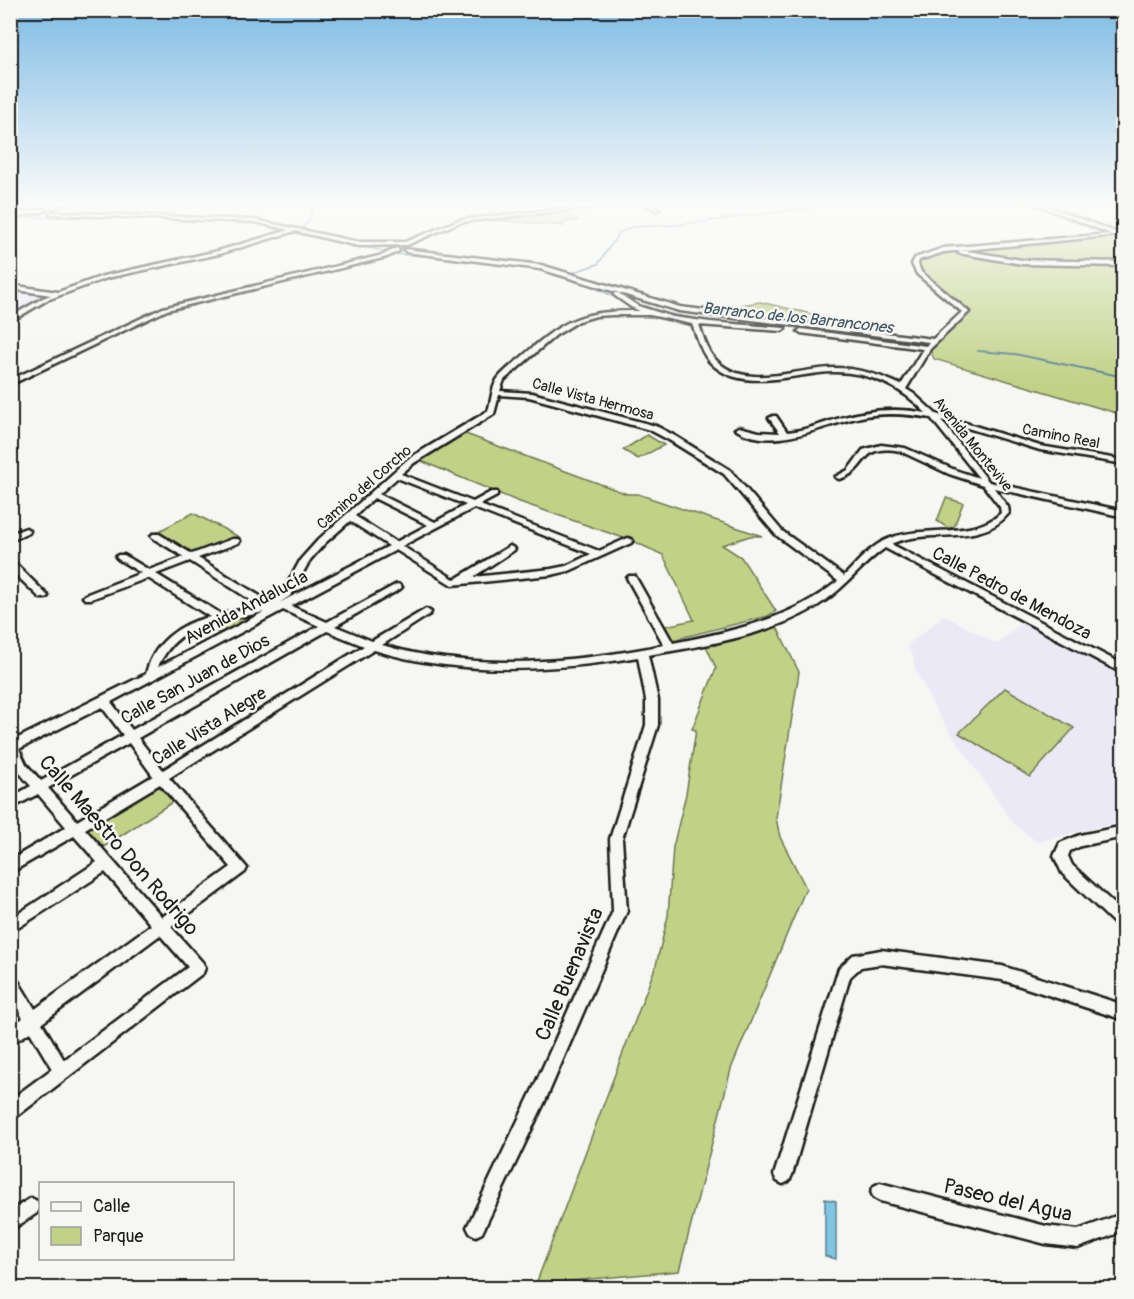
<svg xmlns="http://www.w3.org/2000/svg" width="1134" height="1299" font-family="Pangolin,sans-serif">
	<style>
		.built { fill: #ece9f6 }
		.green { fill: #c1d186; stroke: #6e7651; stroke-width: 1.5 }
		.water { fill: #80c5e1; stroke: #588192; stroke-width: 1.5 }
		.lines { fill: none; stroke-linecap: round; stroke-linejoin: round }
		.stream-far1 { stroke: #588192; stroke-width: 1.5 }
		.stream { stroke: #588192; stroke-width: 2 }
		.river { fill: #80c5e1; fill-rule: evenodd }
		.minor-casing { stroke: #1c1c1c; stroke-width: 5 }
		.minor { fill: #f6f6f2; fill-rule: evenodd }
		.labels { text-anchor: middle; stroke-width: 5; stroke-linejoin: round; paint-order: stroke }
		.far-street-label { font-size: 15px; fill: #1c1c1c; stroke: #f6f6f2 }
		.far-water-label { font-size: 16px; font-style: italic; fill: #3f5761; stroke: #f6f6f2 }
		.street-label { font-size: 18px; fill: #1c1c1c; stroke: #f6f6f2 }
		.near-street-label { font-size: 21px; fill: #1c1c1c; stroke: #f6f6f2 }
	</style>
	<rect width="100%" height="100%" fill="#f6f6f2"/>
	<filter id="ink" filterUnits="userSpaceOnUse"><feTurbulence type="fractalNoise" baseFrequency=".0167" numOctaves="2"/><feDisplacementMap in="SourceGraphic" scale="12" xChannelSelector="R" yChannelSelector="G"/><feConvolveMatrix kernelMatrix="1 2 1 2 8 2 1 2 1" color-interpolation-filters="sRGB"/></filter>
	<g filter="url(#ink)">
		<!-- built -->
		<path class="built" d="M10 289 54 295 29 305 11 317Z
			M944 615 997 644 1021 623 1123 677V821L1037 842 1012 822 938 714 914 667V658L907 646Z"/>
		<!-- green -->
		<path class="green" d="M566 212 578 221 562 222 564 226 484 219Z
			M1123 237V276L1115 277 1123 283V415L934 359 930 349 970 312 921 271 919 263 924 257 939 252 1079 238Z
			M760 302 868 327 885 332 682 308V306L709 310Z
			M463 433 627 494H638L762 536H750L722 545 741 557 776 611 768 616 672 640 665 626 694 620 663 555 635 542 517 501 419 460Z
			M647 435 664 445 638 459 623 450Z
			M946 498 963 503 954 527 948 528 937 521Z
			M193 513 239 537 192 554 157 532Z
			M281 606 223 637 205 621Z
			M776 625 799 672 776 818 780 837 806 888 731 1069 679 1271 536 1284 656 965 668 916 673 847 686 794 696 730 692 729 716 668 706 646 716 645 715 641Z
			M1005 688 1074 728 1030 777 959 733Z
			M161 777 180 797 96 852 76 828Z"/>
		<!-- water -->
		<path class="water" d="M825 1199 836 1201V1259L825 1256Z"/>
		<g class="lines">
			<!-- stream-far1 -->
			<path class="stream-far1" d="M14 217 144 218
				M210 220 266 224
				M276 227 291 231
				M302 229 310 219 313 203
				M295 232 388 252
				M394 254 451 258
				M529 267 549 271
				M574 272 598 264 619 233 631 227 678 225 846 203
				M589 285 615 297"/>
			<!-- stream -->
			<path class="stream" d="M612 295 620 299
				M657 312 718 323
				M749 325 786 326 926 344
				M978 351 1015 354 1124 377"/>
			<!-- river -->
			<path class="river" d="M44 203H56L10 216V211Z"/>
			<!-- minor casing -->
			<g class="minor-casing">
				<path id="minor" d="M61 203H67L53 208 51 207Z
					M618 203H630L460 222 407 245 358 246 295 231 219 254 107 278 47 300 10 322V317L43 298 51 295 10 289V285L58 292 103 276 218 251 289 230 255 222 50 214 52 212 255 220 358 242H405L459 220Z
					M642 203H647L660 209 656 210Z
					M1033 203H1038L1118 233 1119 235 944 252 919 260 918 264 921 272 969 312 930 349 906 389 914 394 936 414 1040 446 1124 460V464L1040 450 941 420 989 482 1124 511V517L994 488 1008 507 1009 513C981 548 928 527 891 544L1124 665V674L885 548C862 564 846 587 823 602 775 635 703 646 648 655L658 700V725L622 839 627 911 546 1099 482 1233 476 1236 470 1233 467 1227 470 1221 534 1087 613 911 610 839 646 725V700L638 657C551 672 459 676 374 650L169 778 247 868 245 872 171 927 203 963 205 968 203 973 16 1117 10 1119V1100L52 1069 30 1032 10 1045V1027L23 1018 10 996V974L15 976 35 1009 151 925 105 872 10 933V919L97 862 74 836 10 873V860L66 827 38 794 10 809V798L31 786C18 771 10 763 10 742L146 674C153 643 180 623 210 617L148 578 91 599H85L83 597 85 595 141 573 118 559 116 557 118 555H124L149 570 184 557 153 538 151 536 153 534H159L192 554 232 539H238L240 541 238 543 198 558 268 601 283 592 301 559 319 539 408 459 488 411C492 400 491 390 497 380 503 371 515 363 524 355 567 317 583 311 640 311L631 307 614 295V293H618L638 306 673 317 710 322 784 328 785 329 782 331 699 325C703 335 706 349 714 358 744 392 797 368 834 368 858 368 880 375 901 385L923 349 801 333 798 331 801 329 926 346 929 342 679 311 540 269 406 252 404 249 541 265 680 307 933 339 962 312 917 274 912 264 915 258 943 248 1111 234ZM612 315H650L692 324C697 336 700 351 709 361 740 395 794 373 832 372 868 371 902 387 926 413 896 407 866 410 837 419 821 424 804 431 787 432L776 416H773L769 418 780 433 759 432 739 427 735 429C774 453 822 425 861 417 884 412 908 414 931 418L979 478 955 470 905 448 881 445 863 450 848 470 835 477 839 479C870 471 857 443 900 451L949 474 983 485 1000 507 1001 513C974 539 924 525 890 538 871 545 858 562 844 576L782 531 730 470 675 436 656 426 532 393 500 391 504 380 556 335 579 321 596 316ZM499 395 529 397 650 430 669 440 724 474 776 535 838 581C790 620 732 631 673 643L635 576H629L627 578 664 645C573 663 472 672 382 645L430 614 431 612 426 609 372 641 335 626 400 589 402 587 400 585 397 584 327 622 291 606 396 550 452 585 551 575 569 571 631 543 633 541 631 539 628 538 599 551 480 505 497 496V492H491L473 502 401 474 414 463 494 414ZM397 478 466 505 435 522 379 494ZM374 498 428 525 396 542 355 516ZM474 508 591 554 566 566 551 569 473 577 513 551 515 549 510 546 457 578 454 579 402 546ZM350 521 389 546 279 603 290 596 310 560 325 543ZM190 561 260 606 221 614 156 574ZM283 610 319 626 132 730 111 702ZM264 612 158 667C160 661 163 657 167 651 188 621 231 620 264 612ZM327 631 364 646 163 770 138 738ZM102 707 123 735 41 781 26 764 19 749ZM129 743 153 776 77 821 48 788ZM160 784 231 867 162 917 85 829ZM160 935 188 967 64 1060 42 1023Z
					M44 209 46 211 10 218V215Z
					M397 248 399 251 387 257 167 310 10 385V380L163 308 383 255Z
					M960 250 1022 260 1124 262V266L1022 264 958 253Z
					M26 528 30 531 29 533 10 541V534Z
					M10 560 13 561 48 596 46 598H40L10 569Z
					M1124 826V837L1081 846 1070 851 1068 856 1072 865 1124 913V929L1119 928 1062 873 1054 856 1060 843 1080 835Z
					M881 950 1002 966 1124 1005V1020L1002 980 881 964 861 967 850 977 792 1175 789 1181 783 1184 777 1181 774 1175 839 968 853 955Z
					M880 1183 1046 1226 1078 1230 1124 1213V1231L1078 1248 1046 1244 880 1201 874 1198 871 1192 874 1186Z
					M31 1198 37 1201 40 1207 37 1213 10 1231V1211Z"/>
			</g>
			<!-- minor -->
			<use href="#minor" class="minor"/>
		</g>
	</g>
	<!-- sky -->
	<linearGradient id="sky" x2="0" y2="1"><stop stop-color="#7ebbe5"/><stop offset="0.53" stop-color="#fbfbf9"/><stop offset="1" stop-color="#fbfbf9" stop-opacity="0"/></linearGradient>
	<rect width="1134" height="385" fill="url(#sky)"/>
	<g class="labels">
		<!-- far-street labels -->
		<g class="far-street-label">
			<text transform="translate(593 399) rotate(15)" y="5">Calle Vista Hermosa</text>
			<text transform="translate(1061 436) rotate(11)" y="5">Camino Real</text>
			<text transform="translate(973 444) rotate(51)" y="5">Avenida Montevive</text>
			<text transform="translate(364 487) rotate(-41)" y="5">Camino del Corcho</text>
		</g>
		<!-- far-water labels -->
		<g class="far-water-label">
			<text transform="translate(798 317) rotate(6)" y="6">Barranco de los Barrancones</text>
		</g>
		<!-- street labels -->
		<g class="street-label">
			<text transform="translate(1012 593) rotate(28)" y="6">Calle Pedro de Mendoza</text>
			<text transform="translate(246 607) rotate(-28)" y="6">Avenida Andalucía</text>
			<text transform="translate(195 679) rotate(-29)" y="6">Calle San Juan de Dios</text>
			<text transform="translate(209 726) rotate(-32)" y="6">Calle Vista Alegre</text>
		</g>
		<!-- near-street labels -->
		<g class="near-street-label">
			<text transform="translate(119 845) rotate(49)" y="7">Calle Maestro Don Rodrigo</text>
			<text transform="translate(569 974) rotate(-67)" y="7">Calle Buenavista</text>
			<text transform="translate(1008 1200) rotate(13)" y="7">Paseo del Agua</text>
		</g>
	</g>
	<!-- margin -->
	<rect width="1134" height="1299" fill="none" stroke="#f6f6f2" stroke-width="36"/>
	<rect x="18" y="18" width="1098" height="1263" fill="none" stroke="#1c1c1c" stroke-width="2" filter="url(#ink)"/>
	<!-- legend -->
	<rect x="39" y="1182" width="195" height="78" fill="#f6f6f2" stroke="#9f9f9c" stroke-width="1.5"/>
	<rect x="51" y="1202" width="30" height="9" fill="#f6f6f2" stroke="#9f9f9c" stroke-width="1.5"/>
	<text x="93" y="1212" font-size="18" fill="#1c1c1c">Calle</text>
	<rect x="51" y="1227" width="30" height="18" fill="#c1d186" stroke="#9f9f9c" stroke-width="1.5"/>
	<text x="93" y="1242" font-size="18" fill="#1c1c1c">Parque</text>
</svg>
